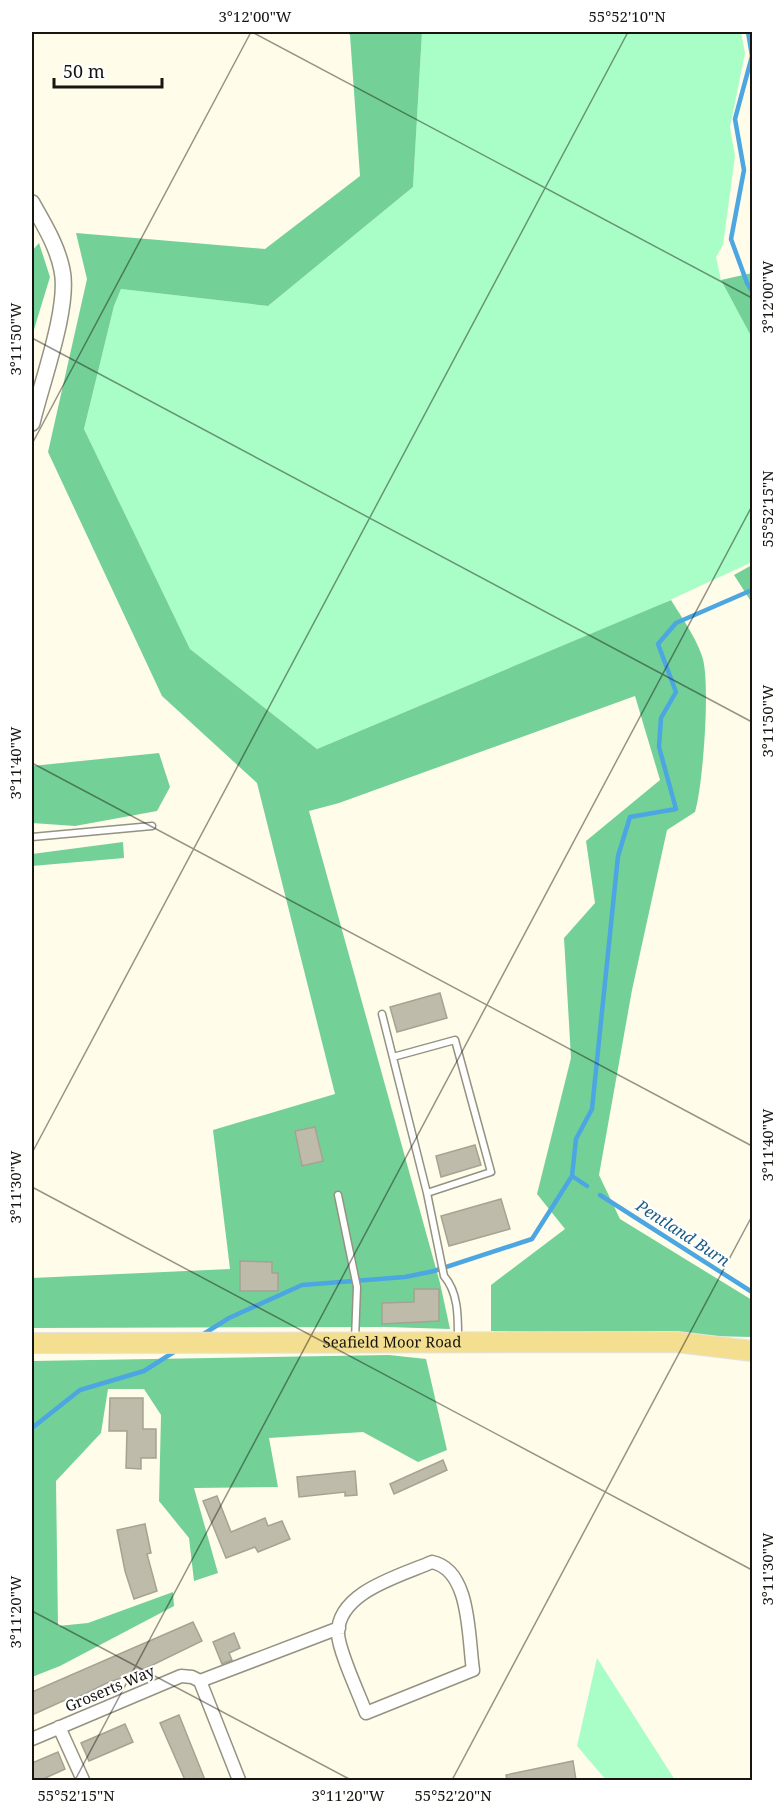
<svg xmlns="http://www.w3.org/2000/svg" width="784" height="1812" font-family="'Noto Serif',serif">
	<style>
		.green { fill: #a9fec8 }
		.forest { fill: #73d198 }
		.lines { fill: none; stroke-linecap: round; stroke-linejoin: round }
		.stream { stroke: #4ca6e1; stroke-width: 4.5 }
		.building { fill: #bebbaa; stroke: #a5a392; stroke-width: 1.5 }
		.service-casing { stroke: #949281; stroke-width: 9 }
		.minor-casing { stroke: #949281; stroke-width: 15 }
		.tertiary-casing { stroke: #949281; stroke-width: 18 }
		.primary-casing { stroke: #e3e3e2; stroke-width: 22 }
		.service { stroke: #fff; stroke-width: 6 }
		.minor { stroke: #fff; stroke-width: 12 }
		.tertiary { stroke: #fff; stroke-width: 15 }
		.primary { stroke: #f4df91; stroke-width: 20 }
		.ticks { fill: none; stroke: #16150f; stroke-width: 1.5; stroke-opacity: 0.45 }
		.labels { text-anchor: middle; stroke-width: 4.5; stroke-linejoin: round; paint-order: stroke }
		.street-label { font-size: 15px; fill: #16150f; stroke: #fff }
		.water-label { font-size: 16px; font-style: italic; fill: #1c5d85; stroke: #fff }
		.neatline { fill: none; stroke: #16150f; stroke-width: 2 }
		.ticks-label { font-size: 15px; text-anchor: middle; fill: #16150f }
	</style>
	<rect width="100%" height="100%" fill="#fffcea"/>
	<!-- green -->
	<path class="green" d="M422 32H741L745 53 730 127 735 156 723 245 716 257 721 280 752 338V562L657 606 317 749 190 649 84 429 114 306 121 289 268 306 413 187Z
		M597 1658 675 1780H606L577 1746Z"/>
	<!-- forest -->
	<path class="forest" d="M347 32H422L413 187 268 306 121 289 114 306 84 429 190 649 317 749 671 600C682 618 695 636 702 656 711 680 703 786 695 812L667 830 632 990 599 1175 620 1219 752 1300V1337L491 1331V1285L565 1229 537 1194 571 1058 564 938 595 903 586 841 660 780 635 696 339 803 309 811 440 1283 450 1329 387 1327 32 1328V1278L230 1269 213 1130 335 1094 257 783 162 696 48 452 87 279 76 233 265 249 360 176 350 35Z
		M39 243 50 277 32 336V251Z
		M752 273V338L721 280Z
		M752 565V603L734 575Z
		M159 753 170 787 157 811 75 826 32 823V766Z
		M123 842 124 858 32 866V854Z
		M389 1355 426 1359 447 1450 418 1462 363 1432 269 1438 278 1487 194 1488 218 1573 194 1581 189 1538 159 1501 161 1415 144 1389H108L101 1433 56 1481 58 1626 88 1623 173 1592 174 1606 60 1666 32 1677V1361Z"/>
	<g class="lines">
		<!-- stream -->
		<path class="stream" d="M748 32 752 56 735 119 744 170 731 239 747 283 752 291
			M572 1176 587 1186
			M600 1195 752 1292
			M202 1335 229 1318 302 1285 405 1277 434 1271 532 1239 572 1176 576 1139 592 1109 618 856 630 817 676 809 659 747 661 718 676 692 658 644 676 623 752 590
			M32 1428 80 1390 144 1371 177 1350"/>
	</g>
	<!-- building -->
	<path class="building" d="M440 993 447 1018 397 1032 390 1007Z
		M315 1127 323 1161 302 1166 295 1131Z
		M475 1145 481 1165 441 1177 436 1156Z
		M501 1199 510 1229 449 1246 441 1216Z
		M240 1261 272 1262V1273H278V1291H240Z
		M414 1289H439V1321L382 1324V1303L414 1302Z
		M110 1398H143V1429H156V1458H141V1469L126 1468 127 1431H109Z
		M443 1460 447 1470 394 1494 390 1484Z
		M355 1471 357 1495 345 1496V1492L299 1497 297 1477Z
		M217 1496 231 1532 265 1518 268 1526 282 1521 290 1539 258 1552 255 1547 226 1558 203 1501Z
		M145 1524 151 1553 147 1554 157 1591 134 1599 125 1571 117 1530Z
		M193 1622 202 1641 134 1674 109 1682 66 1703 65 1700 32 1715V1692Z
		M234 1633 240 1648 229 1653 232 1660 222 1664 213 1642Z
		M179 1715 205 1780H185L160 1723Z
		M125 1724 133 1742 89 1761 81 1743Z
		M58 1752 65 1769 41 1780H32V1763Z
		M573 1761 576 1780H507L506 1775Z"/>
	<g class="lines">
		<!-- service casing -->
		<g class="service-casing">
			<path id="service" d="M32 837 152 826
				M382 1014 427 1193 444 1276C459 1293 458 1319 458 1341
				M393 1057 455 1040 491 1172 427 1193
				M338 1195 357 1287 355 1340"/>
		</g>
		<!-- minor casing -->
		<g class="minor-casing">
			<path id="minor" d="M432 1562C471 1570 468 1637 473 1670L366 1713C359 1694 339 1652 338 1634 337 1592 400 1576 432 1562Z
				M200 1681 339 1628
				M200 1681 239 1780
				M59 1727 83 1780
				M32 1739 181 1676 192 1677 200 1681"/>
		</g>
		<!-- tertiary casing -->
		<g class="tertiary-casing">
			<path id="tertiary" d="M32 203C44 225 57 245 62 270 70 307 41 384 32 423"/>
		</g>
		<!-- primary casing -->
		<g class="primary-casing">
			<g id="primary">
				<path id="s1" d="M32 1343 677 1342 752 1351"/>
			</g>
		</g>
		<!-- service -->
		<use href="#service" class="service"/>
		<!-- minor -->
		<use href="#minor" class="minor"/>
		<!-- tertiary -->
		<use href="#tertiary" class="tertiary"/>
		<!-- primary -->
		<use href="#primary" class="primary"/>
	</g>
	<!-- ticks -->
	<path class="ticks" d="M252 32 752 298M32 338 752 722M32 444 251 32M32 763 752 1146M32 1153 628 32M32 1187 752 1570M32 1611 351 1780M75 1780 752 506M452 1780 752 1216"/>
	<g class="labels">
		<!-- street labels -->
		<g class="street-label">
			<text dy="5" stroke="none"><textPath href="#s1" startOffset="360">Seafield Moor Road</textPath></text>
			<text transform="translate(110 1689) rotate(-23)" y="5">Groserts Way</text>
		</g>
		<!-- water labels -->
		<g class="water-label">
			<text transform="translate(683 1233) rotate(33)" y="6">Pentland Burn</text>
		</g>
	</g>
	<!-- border -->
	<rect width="784" height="1812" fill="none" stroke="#ffffff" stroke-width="66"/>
	<!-- scale -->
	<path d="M54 78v9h108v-9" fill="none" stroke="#16150f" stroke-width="3"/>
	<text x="63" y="78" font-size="18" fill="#16150f" stroke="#ffffff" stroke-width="4.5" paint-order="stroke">50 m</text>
	<rect x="33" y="33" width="718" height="1746" class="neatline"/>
	<g class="ticks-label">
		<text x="255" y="22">3°12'00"W</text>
		<text x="627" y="22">55°52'10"N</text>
		<text transform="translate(768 297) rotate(-90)" y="5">3°12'00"W</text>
		<text transform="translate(16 339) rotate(-90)" y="5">3°11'50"W</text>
		<text transform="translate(768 509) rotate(-90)" y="5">55°52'15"N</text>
		<text transform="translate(768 721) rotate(-90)" y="5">3°11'50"W</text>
		<text transform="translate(16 763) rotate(-90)" y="5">3°11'40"W</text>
		<text transform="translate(768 1145) rotate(-90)" y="5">3°11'40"W</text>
		<text transform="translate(16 1187) rotate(-90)" y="5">3°11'30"W</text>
		<text transform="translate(768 1569) rotate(-90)" y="5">3°11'30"W</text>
		<text transform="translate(16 1612) rotate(-90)" y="5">3°11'20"W</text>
		<text x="76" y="1801">55°52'15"N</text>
		<text x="348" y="1801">3°11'20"W</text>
		<text x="453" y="1801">55°52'20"N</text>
	</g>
</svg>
